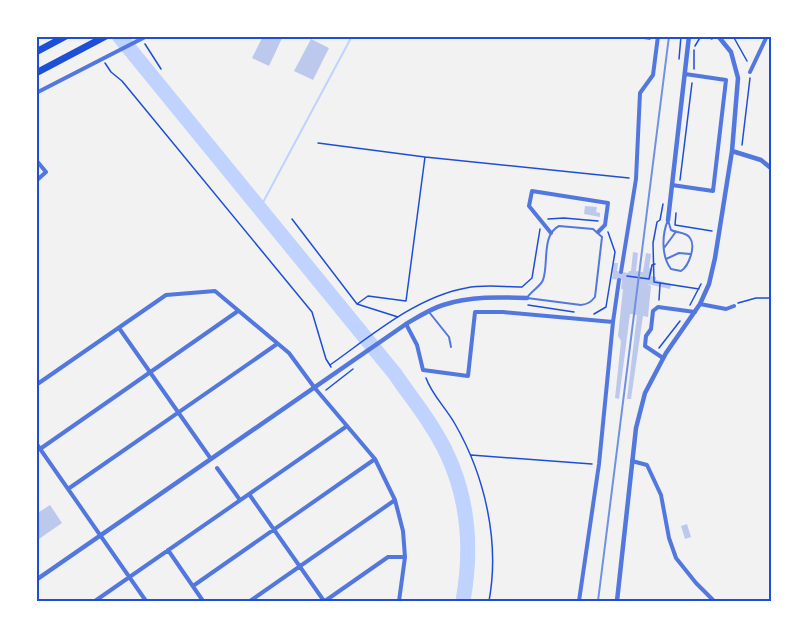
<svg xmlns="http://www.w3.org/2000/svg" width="808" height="637" font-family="'Source Serif 4',serif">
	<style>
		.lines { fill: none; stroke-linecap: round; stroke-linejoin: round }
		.stream { stroke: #bfd3fe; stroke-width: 2 }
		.river { stroke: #bfd3fe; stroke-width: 15 }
		.building { fill: #bdc9ec }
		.path { stroke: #1d4ed8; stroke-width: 1.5 }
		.service { stroke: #5277de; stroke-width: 2 }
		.minor { stroke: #5277de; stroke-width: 4 }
		.tertiary { stroke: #5277de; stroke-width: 4.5 }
		.motorway { stroke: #1d4ed8; stroke-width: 7 }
		.rail { stroke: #7290e2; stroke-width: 2 }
		.neatline { fill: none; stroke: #1d4ed8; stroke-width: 2 }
	</style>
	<rect width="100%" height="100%" fill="#f2f2f2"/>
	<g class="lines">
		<!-- stream -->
		<path class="stream" d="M260 208 352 36"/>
		<!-- river -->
		<path class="river" d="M119 36 395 374C407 392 421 409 432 427 467 481 474 540 463 601"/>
	</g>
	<!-- building -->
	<path class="building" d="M263 36H283L269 66 252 58Z
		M311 39 329 48 313 80 294 71Z
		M585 206 597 207 596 212 600 213V217L584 214Z
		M633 252 638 253 636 271 643 272 646 253 651 254 649 268 653 269 651 276 656 277V280L671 284 670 289 647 284 651 286 648 317 643 316 631 399H627L637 315 630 314 619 399 615 398 621 341 618 336 623 289H621L622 280 612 279 614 263H618L617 271 628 273 629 271H631Z
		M50 505 62 523 36 541V514Z
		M687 524 691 537 685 539 681 526Z"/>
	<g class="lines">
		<!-- path -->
		<path class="path" d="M625 36 650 39
			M705 36 712 39
			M733 36 747 61
			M145 44 161 69
			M695 46 701 36
			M679 59 681 36
			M105 63 111 72 122 81 312 312 326 359 331 367
			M694 69V50
			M318 143 425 157 629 178
			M742 145 750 78
			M680 180 692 83
			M663 204 660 220 657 222 653 243 654 282 699 289
			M676 213 675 225 712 231
			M292 219 357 304 398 317
			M548 219 564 218 598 221
			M627 276 649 279 652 265 655 264
			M659 300 660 284
			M738 303 756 298H772
			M357 304 368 296 406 301 425 157
			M528 305 574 312
			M690 305 701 284
			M594 314 606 307 615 252 608 232
			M659 348 680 321
			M330 365C371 336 416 297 466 288 485 284 503 287 522 287L532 278 540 229
			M426 378C432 395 446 408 455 424 485 476 500 542 489 601
			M326 390 353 369
			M471 455 592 464"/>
		<!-- service -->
		<path class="service" d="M668 220 671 230C677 233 687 232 690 238 696 246 689 266 681 271L671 269C661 256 662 234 668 220Z
			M559 226 593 229 602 237 595 297C591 302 588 304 581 305L527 298C531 291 540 287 543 280 549 264 541 235 559 226Z
			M664 248 675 233
			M666 259 679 253 690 254
			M429 312 449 337 451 347"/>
		<!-- minor -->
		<path class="minor" d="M750 72 767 36
			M36 93 147 36
			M36 160 46 172 36 181
			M672 185 713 191 726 80 685 74
			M551 233 529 206 532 191 608 203 605 225 598 232
			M621 272 636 179 640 93 653 75 658 36
			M700 304 726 309 734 306
			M406 324 417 345 423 370 468 376 475 312H503L613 322
			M119 328 211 459
			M663 358 645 346 646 336 651 329 653 311 658 307 695 312
			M36 385 166 295 215 291 289 353 314 387 375 459 395 500 403 531 405 557 399 601
			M36 443 146 601
			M40 449 238 311
			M632 461 647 465 661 495 669 538 676 558 696 583 714 601
			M217 468 240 500
			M68 489 277 344
			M249 494 324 601
			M168 550 203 601
			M193 586 375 459
			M95 601 347 426
			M250 601 395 500
			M325 601 388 557H405
			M579 601 599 464 613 322 619 280"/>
		<!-- tertiary -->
		<path class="tertiary" d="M732 151 761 160 772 169
			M668 220 689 36
			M36 580 406 324C418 317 430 309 443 305 470 296 499 297 527 298
			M617 601 636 428 645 393 666 353 700 304 709 284 715 258 732 151 738 78 731 52 718 36"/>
		<!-- motorway -->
		<path class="motorway" d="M36 52 66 36
			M36 73 106 36"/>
		<!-- rail -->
		<path class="rail" d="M598 601 669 36"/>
	</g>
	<!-- border -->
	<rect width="808" height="637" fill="none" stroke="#ffffff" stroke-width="75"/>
	<rect x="38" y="38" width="732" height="562" class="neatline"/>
</svg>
